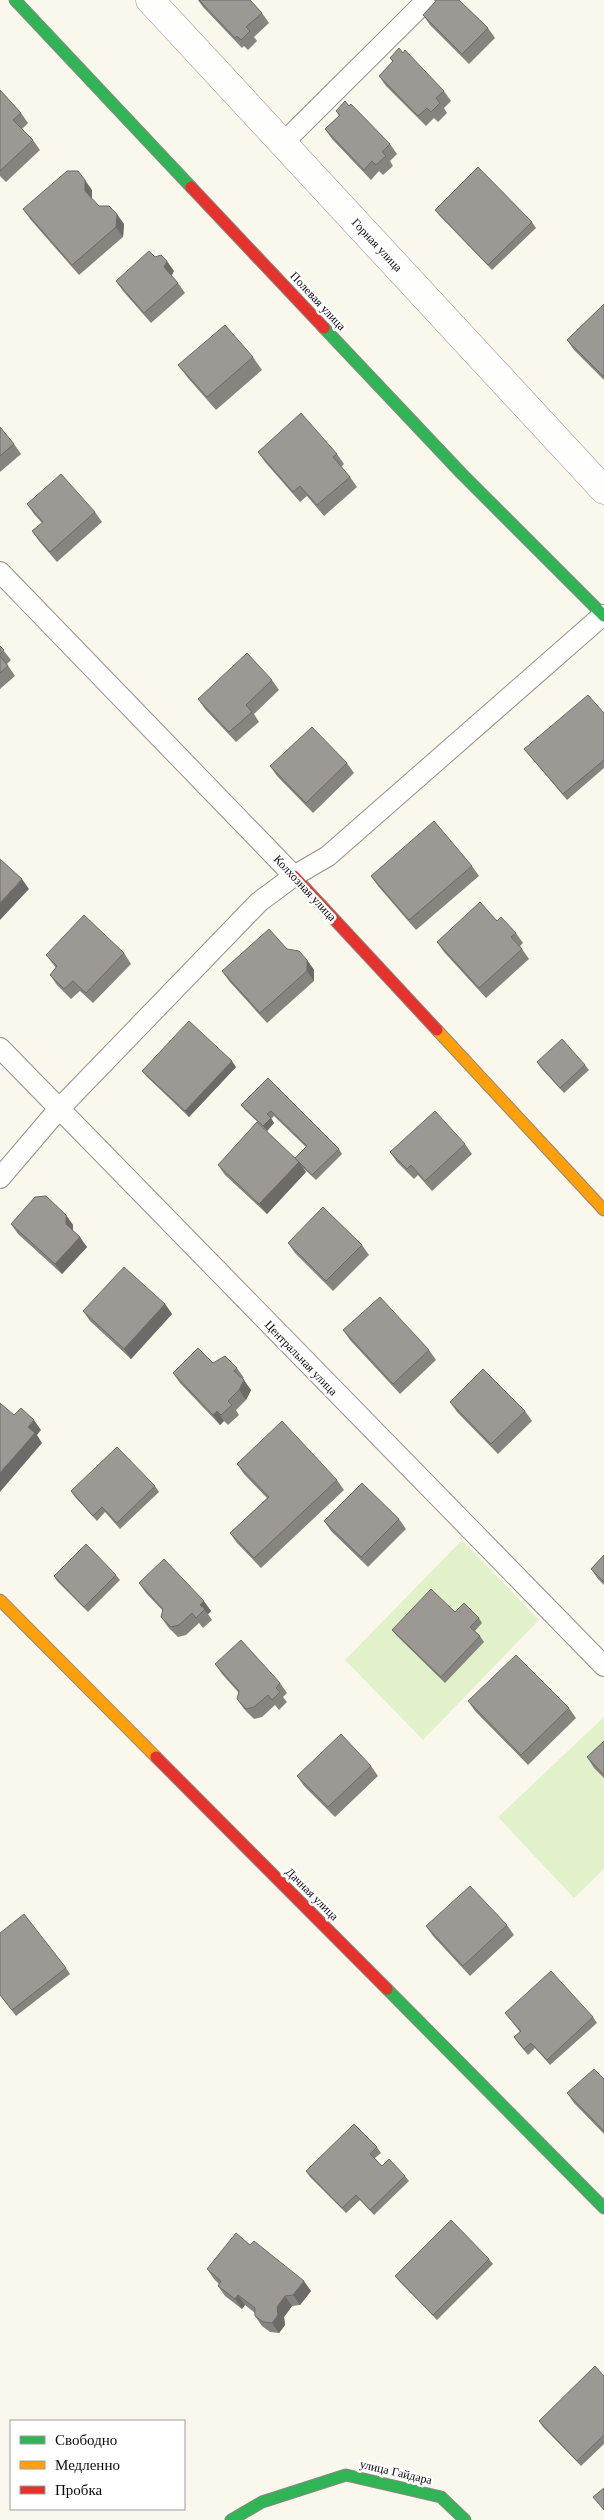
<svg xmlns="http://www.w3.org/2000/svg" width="604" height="2520" font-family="'Times New Roman',serif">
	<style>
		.green { fill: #e1f2ca }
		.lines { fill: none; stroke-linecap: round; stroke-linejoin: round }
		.lane-casing { stroke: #92918c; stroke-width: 22 }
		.street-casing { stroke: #92918c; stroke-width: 29 }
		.fast-casing { stroke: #898883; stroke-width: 13 }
		.slow-casing { stroke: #898883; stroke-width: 13 }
		.jam-casing { stroke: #898883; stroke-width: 13 }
		.lane { stroke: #fefefc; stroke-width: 20 }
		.street { stroke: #fefefc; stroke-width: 28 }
		.fast { stroke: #30b455; stroke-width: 11 }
		.slow { stroke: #ff9f0a; stroke-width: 11 }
		.jam { stroke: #e5322d; stroke-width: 11 }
		.wall { fill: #86847f }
		.shaded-wall { fill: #6d6b68 }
		.building { fill: #9c9994; stroke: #6d6b68 }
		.labels { text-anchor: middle; stroke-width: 5; stroke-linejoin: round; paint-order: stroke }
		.street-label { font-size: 12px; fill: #0a0a0a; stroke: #fff }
	</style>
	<rect width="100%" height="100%" fill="#faf8ed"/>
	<!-- green -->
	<path class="green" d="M462 1540 539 1620 423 1740 345 1660Z
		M604 1717V1869L574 1898 498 1817Z"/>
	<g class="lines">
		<!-- lane casing -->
		<g class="lane-casing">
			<path id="lane" d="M283 143 427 0
				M0 572 294 876
				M0 1048 604 1666
				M0 1178 58 1110 259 902 294 876 328 856 603 615"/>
		</g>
		<!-- street casing -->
		<g class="street-casing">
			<path id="street" d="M150 0 604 490"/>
		</g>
		<!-- fast casing -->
		<g class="fast-casing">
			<path id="fast" d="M15 0 191 187
				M324 328 462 474 604 616
				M387 1989 604 2208
				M231 2520 262 2502 346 2475 441 2497 465 2520"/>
		</g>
		<!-- slow casing -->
		<g class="slow-casing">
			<path id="slow" d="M437 1030 604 1210
				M0 1600 156 1757"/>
		</g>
		<!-- jam casing -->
		<g class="jam-casing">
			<path id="jam" d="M191 187 324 328
				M294 876 437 1030
				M156 1757 387 1989"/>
		</g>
		<!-- lane -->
		<use href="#lane" class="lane"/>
		<!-- street -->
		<use href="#street" class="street"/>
		<!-- fast -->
		<use href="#fast" class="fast"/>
		<!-- slow -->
		<use href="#slow" class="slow"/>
		<!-- jam -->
		<use href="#jam" class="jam"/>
	</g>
	<!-- wall -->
	<path class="wall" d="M198 0H250L262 13 269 23 254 37 257 41 248 50 244 46 242 48 203 7Z
		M434 0H459L488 28 495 38 469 64 430 25 423 15 435 2Z
		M390 58 444 91 451 101 444 108 447 113 438 122 434 118 426 126 386 86 379 76 393 62Z
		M0 90 21 113 28 123 22 129 33 140 40 150 6 182 0 176Z
		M336 111 390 144 397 154 390 161 393 166 383 175 379 171 371 180 332 139 325 129 339 116Z
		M92 190V199L99 206 124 224 123 237 79 275 30 219 23 209Z
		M435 210 532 222 536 228 492 270 439 215Z
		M174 271 171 275 178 283 185 293 151 323 123 291 116 281Z
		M604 304V380L574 350 567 340Z
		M253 357 262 370 216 410 188 378 178 365Z
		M0 427 14 444 21 454 0 472Z
		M258 452 337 454 344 464 341 467 350 477 357 487 324 516 307 496 300 502 265 462Z
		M27 504 95 512 102 522 57 562 39 541 32 531 42 523 34 514Z
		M0 646 11 660 7 664 15 676 0 689Z
		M272 680 279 690 254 714 259 722 236 742 205 709 198 699Z
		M604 713V768L567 800 524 749Z
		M347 763 354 773 313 813 277 776 270 766Z
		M472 866 479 876 416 930 378 886 371 876Z
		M497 921 516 933 523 943 520 946 529 959 486 998 444 952 437 942Z
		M287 949 307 960 314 970V981L267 1023 229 981 222 971Z
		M124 953 131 964 93 1003 80 991 71 999 57 985 50 975 56 968 46 955Z
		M537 1062 585 1065 589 1070 564 1093 541 1068Z
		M236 1067 189 1117 146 1076 142 1071Z
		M268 1078 339 1149 342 1154 316 1180 302 1167 306 1172 267 1214 225 1175 218 1165 295 1158 306 1147 274 1116 271 1119 274 1123 267 1131 245 1110 241 1105Z
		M465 1144 472 1154 432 1191 418 1175 414 1179 397 1162 390 1152Z
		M66 1215 73 1225V1231L87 1247 62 1274 18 1234 11 1224Z
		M288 1243 362 1245 369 1255 333 1291 295 1253Z
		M165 1304 172 1314 131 1359 90 1321 83 1311Z
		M343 1330 429 1350 436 1360 400 1394 350 1340Z
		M213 1363 237 1368 244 1378 242 1379 251 1390 246 1400 236 1410 239 1415 228 1425 224 1421 220 1425 180 1383 173 1373Z
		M450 1402 525 1411 532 1421 498 1454 457 1412Z
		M237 1464 337 1480 344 1490 261 1568 237 1543 230 1533 267 1498 244 1474Z
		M155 1486 159 1492 120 1529 105 1512 97 1521 75 1497 71 1491Z
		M399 1519 406 1529 368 1567 331 1531 324 1521Z
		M604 1555V1585L598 1579 591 1569Z
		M116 1575 120 1580 88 1612 57 1581 54 1576Z
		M139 1583 211 1611 208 1614 212 1620 203 1628 199 1623 186 1635 178 1637 168 1627 161 1617 163 1611 146 1593Z
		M455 1612 479 1618 482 1623 475 1631 480 1636 484 1642 445 1683 396 1635 392 1630Z
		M215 1664 280 1683 287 1693 283 1697 287 1702 279 1710 275 1705 262 1717 254 1719 244 1709 237 1699 239 1693 222 1674Z
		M468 1701 569 1708 576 1718 528 1765 475 1711Z
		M604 1741V1778L594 1768 587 1757Z
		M371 1766 378 1776 335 1817 304 1786 297 1776Z
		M507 1925 514 1935 470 1976 433 1936 426 1926Z
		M66 1968 70 1974 16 2016 0 1995Z
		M505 2013 593 2017 597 2023 550 2065 535 2048 528 2055 518 2043 514 2037 520 2032Z
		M604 2079V2134L574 2103 567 2093Z
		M377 2147 381 2153 375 2158 382 2166 405 2176 409 2181 374 2215 360 2200 346 2213 310 2177 306 2171Z
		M489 2259 493 2264 437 2320 399 2281 395 2276Z
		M207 2269 311 2291 300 2305 292 2306 284 2317 285 2325 279 2333 270 2332 262 2326 255 2316V2313L245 2305 242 2309 225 2296 218 2286 219 2284 214 2279Z
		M604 2376V2444L581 2466 543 2427 539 2421Z"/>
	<!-- shaded-wall -->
	<path class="shaded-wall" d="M85 180 92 190V201L85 191Z
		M117 214 124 224 123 237 116 227Z
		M167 261 174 271 171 277 164 267Z
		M22 879 29 889 0 920V903Z
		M307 960 314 970V981L307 971Z
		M232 1061 236 1067 189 1117 185 1111Z
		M271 1118 274 1123 267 1131 263 1126Z
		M299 1162 306 1172 267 1214 259 1204Z
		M66 1215 73 1225V1234L66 1224Z
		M80 1237 87 1247 62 1274 55 1264Z
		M165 1304 172 1314 131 1359 124 1349Z
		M244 1380 251 1390 246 1400 239 1390Z
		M217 1411 224 1421 220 1425 213 1415Z
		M34 1420 41 1430 37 1435 42 1443 0 1492V1473L28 1427Z
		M204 1601 211 1611 208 1614 200 1605Z
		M304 2281 311 2291 300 2305 293 2295Z
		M238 2295 245 2305 242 2309 235 2299Z
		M285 2296 292 2306 284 2317 285 2325 279 2333 272 2323 277 2307Z"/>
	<!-- building -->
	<path class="building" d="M199 0H250L262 13 246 27 250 31 241 40 237 36 235 38Z
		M435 0H459L488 28 462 54 423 15 436 1Z
		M399 48 403 53 405 50 444 91 436 98 440 103 431 112 427 108 418 116 379 76 393 61 390 58Z
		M0 90 21 113 13 120 33 140 0 171Z
		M345 101 349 106 351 104 390 144 382 152 386 156 376 165 372 161 364 170 325 129 340 115 336 111Z
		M478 167 532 222 488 265 435 210Z
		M67 171H78L85 180V191L99 206H109L117 214 116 227 72 265 23 209Z
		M149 251 155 257 161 255 167 261 164 267 178 283 144 313 116 281Z
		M604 304V377L567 340Z
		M225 325 253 357 207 397 178 365Z
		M301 413 337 454 333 457 350 477 317 505 300 486 293 492 258 452Z
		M0 427 14 444 0 456Z
		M61 474 95 512 50 552 32 531 43 522 27 504Z
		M0 646 4 650 0 654Z
		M247 653 272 680 246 705 252 712 229 732 198 699Z
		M0 656 8 666 0 673Z
		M588 695 604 713V760L563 794 524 749Z
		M312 727 347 763 306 803 270 766Z
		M434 821 472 866 409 920 371 876Z
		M0 859 22 879 0 903Z
		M480 902 497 921 501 917 516 933 511 937 522 949 479 988 437 942Z
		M84 915 124 953 86 993 73 981 64 989 50 975 57 966 46 955Z
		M269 929 287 949 299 951 307 960V971L260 1013 222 971Z
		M189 1021 232 1061 185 1111 142 1071Z
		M562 1039 585 1065 560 1088 537 1062Z
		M268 1078 339 1149 312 1175 295 1158 307 1146 271 1111 267 1114 271 1118 263 1126 241 1105Z
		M435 1111 465 1144 425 1181 411 1165 407 1169 390 1152Z
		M257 1122 299 1162 259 1204 218 1165Z
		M46 1196 66 1215V1224L80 1237 55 1264 11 1224 35 1197Z
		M323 1207 362 1245 326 1281 288 1243Z
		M124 1267 165 1304 124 1349 83 1311Z
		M380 1297 429 1350 393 1384 343 1330Z
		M198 1348 213 1363 225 1356 237 1368 234 1371 244 1380 239 1390 228 1401 232 1405 221 1415 217 1411 213 1415 173 1373Z
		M483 1369 525 1411 491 1444 450 1402Z
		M0 1403 14 1415 21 1408 34 1420 28 1427 35 1433 0 1473Z
		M282 1421 337 1480 254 1558 230 1533 269 1497 237 1464Z
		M117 1447 155 1486 117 1523 102 1507 93 1516 71 1491Z
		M362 1483 399 1519 361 1557 324 1521Z
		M86 1544 116 1575 84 1607 54 1576Z
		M604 1555V1582L591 1569Z
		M164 1559 204 1601 200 1605 205 1609 196 1618 192 1613 179 1625 171 1627 161 1617 163 1609 139 1583Z
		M431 1589 455 1612 464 1603 479 1618 470 1627 480 1636 441 1677 392 1630Z
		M241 1640 280 1683 276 1688 280 1692 272 1700 268 1695 254 1707 246 1709 237 1699 239 1691 215 1664Z
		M516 1655 569 1708 521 1755 468 1701Z
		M341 1734 371 1766 328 1807 297 1776Z
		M604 1741V1775L587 1757Z
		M470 1886 507 1925 463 1966 426 1926Z
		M24 1914 66 1968 12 2010 0 1995V1933Z
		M551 1971 593 2017 547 2060 531 2043 524 2049 514 2037 521 2031 505 2013Z
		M594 2069 604 2079V2131L567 2093Z
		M354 2124 377 2147 370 2154 382 2166 389 2159 405 2176 370 2210 356 2195 342 2208 306 2171Z
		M451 2220 489 2259 433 2315 395 2276Z
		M236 2233 250 2245 254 2241 304 2281 293 2295 285 2296 277 2307 278 2315 272 2323 263 2322 255 2316V2308L238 2295 235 2299 218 2286 221 2281 207 2269Z
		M595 2366 604 2376V2435L577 2461 539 2421Z
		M604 2488V2510L593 2497Z"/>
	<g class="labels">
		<!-- street labels -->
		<g class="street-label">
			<text transform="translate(377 245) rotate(47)" y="4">Горная улица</text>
			<text transform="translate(318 301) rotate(47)" y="4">Полевая улица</text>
			<text transform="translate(305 888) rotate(47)" y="4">Колхозная улица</text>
			<text transform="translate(301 1358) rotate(46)" y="4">Центральная улица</text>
			<text transform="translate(312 1894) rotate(45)" y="4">Дачная улица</text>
			<text transform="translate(396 2472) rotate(13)" y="4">улица Гайдара</text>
		</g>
	</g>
	<!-- legend -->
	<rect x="10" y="2420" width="175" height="90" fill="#ffffff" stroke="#9d9d9d"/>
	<rect x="20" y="2436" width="25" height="8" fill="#30b455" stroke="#9d9d9d"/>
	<text x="55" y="2445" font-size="15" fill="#0a0a0a">Свободно</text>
	<rect x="20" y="2461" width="25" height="8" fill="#ff9f0a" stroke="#9d9d9d"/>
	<text x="55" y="2470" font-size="15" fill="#0a0a0a">Медленно</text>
	<rect x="20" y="2486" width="25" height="8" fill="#e5322d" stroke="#9d9d9d"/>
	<text x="55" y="2495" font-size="15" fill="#0a0a0a">Пробка</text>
</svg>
